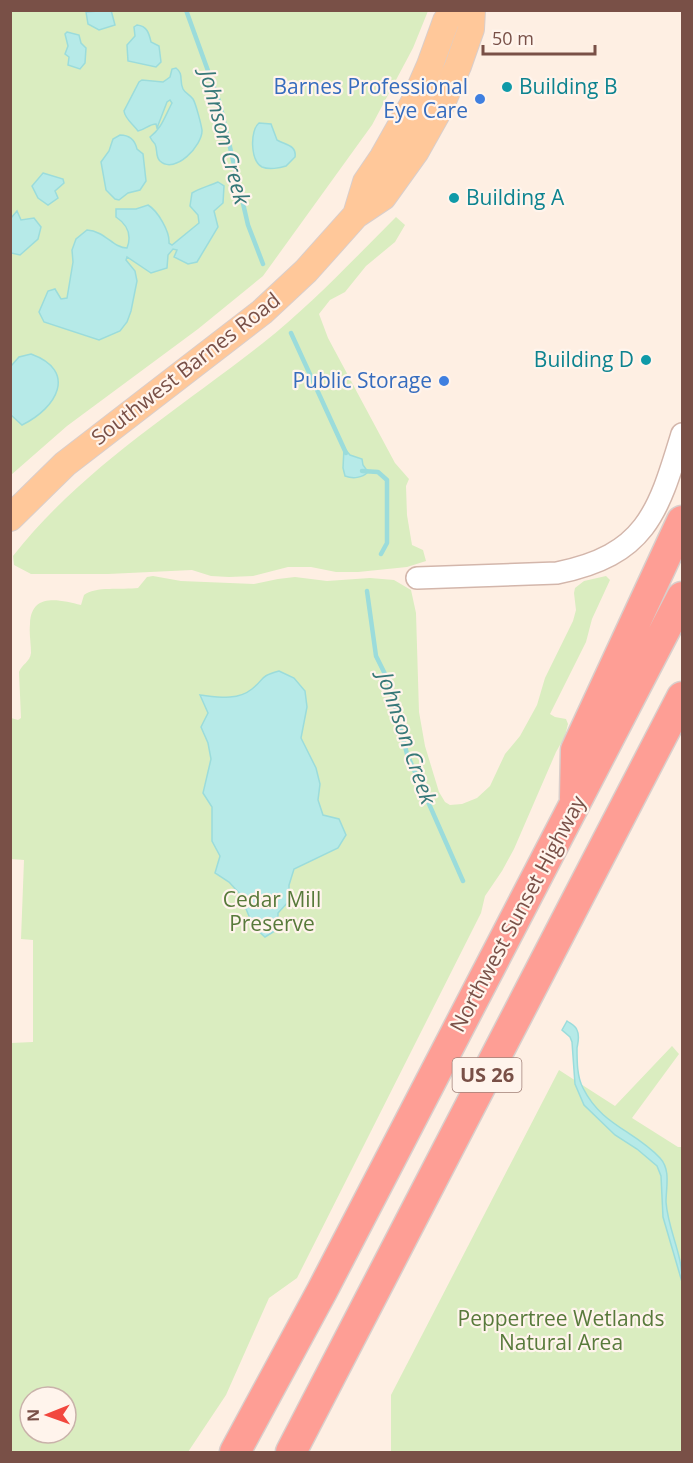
<svg xmlns="http://www.w3.org/2000/svg" width="693" height="1463" font-family="'Open Sans',sans-serif">
	<style>
		.green { fill: #daedc0; fill-rule: evenodd }
		.water { fill: #b6eae8; stroke: #9bdcdb; stroke-width: 1.5 }
		.lines { fill: none; stroke-linecap: round; stroke-linejoin: round }
		.stream { stroke: #9bdcdb; stroke-width: 4.5 }
		.minor-casing { stroke: #d3b6ab; stroke-width: 24 }
		.major-casing { stroke: #d9cecb; stroke-width: 28 }
		.highway-casing { stroke: #d9cecb; stroke-width: 33 }
		.minor { stroke: #fff; stroke-width: 21 }
		.major { stroke: #ffc89a; stroke-width: 26 }
		.highway { stroke: #fe9e95; stroke-width: 30 }
		.culture-dot { fill: #0f9aa8; stroke: #fff4ec; stroke-width: 2 }
		.shop-dot { fill: #3f7fe0; stroke: #fff4ec; stroke-width: 2 }
		.labels { text-anchor: middle; stroke-width: 4.5; stroke-linejoin: round; paint-order: stroke }
		.shield { fill: #fff4ec; stroke: #a18178; stroke-width: 1.5 }
		.shield-label { font-size: 20px; font-weight: bold; fill: #795047 }
		.shop-label { font-size: 21px; fill: #366cbe; stroke: #fff4ec; text-anchor: end }
		.culture-label { font-size: 21px; fill: #0d838f; stroke: #fff4ec; text-anchor: start }
		.street-label { font-size: 21px; fill: #795047; stroke: #fff4ec }
		.park-label { font-size: 21px; fill: #587a3b; stroke: #fff4ec }
		.water-label { font-size: 22px; font-style: italic; fill: #367878; stroke: #fff4ec }
	</style>
	<rect width="100%" height="100%" fill="#feefe3"/>
	<!-- green -->
	<path class="green" d="M10 11H428L413 48 372 125 263 276 198 329 67 426 11 475Z
		M396 217 405 225 395 242 366 266 345 292 330 300 319 314 328 338 395 463 409 479 406 486 407 515 412 545 423 550 426 561 407 567 358 572H336L311 567H288L253 576 229 577 211 576 192 570 108 574H31L14 565 13 556C81 469 178 410 263 343 311 305 353 260 396 217Z
		M153 576 181 581 254 584 278 579 295 577 327 581 370 578 394 580 411 590 416 613 419 712 425 746 439 792 445 802 450 805 462 804 477 798 490 786 505 754 520 736 537 705 545 678 573 621 576 610 574 593 575 588 584 581 606 576 610 580 592 619 586 642 550 714 555 717 566 719 568 724 565 736 556 752 514 849 502 871 485 896 481 913 297 1278 269 1298 226 1395 188 1452H11V1043L33 1042V940L21 939 24 860 11 859V718L18 720 21 718 19 672C22 664 30 662 31 653 31 643 29 634 30 624 31 592 60 600 81 605L84 595C95 586 122 590 138 588L147 577ZM30 1397H66V1433H30Z
		M672 1046 679 1054 632 1118 678 1147H682V1452H391V1395L559 1070 615 1106Z"/>
	<!-- water -->
	<path class="water" d="M111 10 115 25 99 30 88 24 86 12Z
		M137 25C147 26 149 33 151 42L159 46 161 62 156 67 128 61 127 45 135 36 134 27Z
		M67 32 79 35 81 43 86 48 85 63 80 69 68 65 69 57 65 54 68 46 65 34Z
		M176 68C184 74 179 81 183 89 185 93 190 95 193 99 196 104 201 124 202 130 203 145 175 175 160 161 155 156 158 150 155 144 153 142 151 139 150 137 162 128 165 116 172 103L170 100 167 102 157 128 156 124C149 124 145 130 138 131 133 124 125 119 124 111L139 82 142 80 163 82 170 77 172 69Z
		M259 123 271 124 277 140C285 145 297 145 295 157L286 166C280 168 269 170 262 167 250 160 250 130 259 123Z
		M120 135C130 135 135 140 137 149L143 154 146 181 140 190 128 193 119 200 115 199 106 190 101 162 109 151 113 139Z
		M43 173 63 179 64 183 55 191 58 198 48 205 38 198 32 186Z
		M218 182 224 186 223 203 214 211 218 227 197 262 188 264 174 257 177 250 173 249 168 255 167 268 151 273 127 257 126 260 135 271 137 281 131 311 127 322 120 331 99 340 44 322 39 312 48 291 55 289 61 299 67 298 73 262 72 250 76 239 87 230C105 231 113 248 127 248 132 235 128 225 116 217V209H136L148 205C158 211 170 232 169 243L172 245 199 223 198 215 190 206 192 193C200 188 209 186 218 182Z
		M17 211 21 220 34 218 41 227 38 239 20 255 11 253V218Z
		M31 354C78 371 57 408 22 425L11 415V366L19 357Z
		M344 448 350 455 362 459 363 465 368 472C362 478 353 479 345 476L343 468Z
		M279 671 294 678 305 691 307 707 301 738 316 768 320 784 318 800 323 815 339 819 346 835 338 848 294 869 289 885V901L278 913V929L265 937 253 926 240 894 229 882 215 873 220 856 212 841V807L203 793 211 759 208 743 201 727 208 713 200 695C218 697 237 701 252 689 266 678 258 677 279 671Z
		M567 1021C571 1024 575 1025 577 1030 580 1036 578 1042 577 1048 577 1061 577 1077 583 1088 602 1126 634 1130 660 1158 671 1170 666 1187 666 1202 668 1230 683 1255 682 1282L663 1217 661 1176 657 1166 637 1149 615 1135 584 1105 575 1084 572 1042 570 1037 562 1030Z"/>
	<g class="lines">
		<!-- stream -->
		<path class="stream" d="M186 10 220 104 248 225 263 264
			M291 333 346 453
			M362 471 378 472 387 480V543L381 554
			M367 591 376 656 388 680 407 754 463 881"/>
		<!-- minor casing -->
		<g class="minor-casing">
			<path id="minor" d="M417 578 557 573C646 555 658 513 682 434"/>
		</g>
		<!-- major casing -->
		<g class="major-casing">
			<path id="major" d="M356 215 366 182 383 157 413 104 430 65 446 21 453 10
				M10 518 65 464 262 312 306 271 356 215 383 197 416 151 439 110 458 66 471 29 472 10"/>
		</g>
		<!-- highway casing -->
		<g class="highway-casing">
			<path id="highway" d="M575 798 576 750 682 521
				M235 1452 322 1291 682 597
				M291 1452 682 697"/>
		</g>
		<!-- minor -->
		<use href="#minor" class="minor"/>
		<!-- major -->
		<use href="#major" class="major"/>
		<!-- highway -->
		<use href="#highway" class="highway"/>
	</g>
	<!-- markers -->
	<g class="culture-dot">
		<circle cx="507" cy="87" r="6"/>
		<circle cx="454" cy="198" r="6"/>
		<circle cx="646" cy="360" r="6"/>
	</g>
	<g class="shop-dot">
		<circle cx="480" cy="99" r="6"/>
		<circle cx="444" cy="381" r="6"/>
	</g>
	<g class="labels">
		<!-- shield labels -->
		<rect class="shield" x="452.5" y="1058" width="69" height="34" rx="4.5"/>
		<g class="shield-label">
			<text x="487" y="1082">US 26</text>
		</g>
		<!-- shop labels -->
		<g class="shop-label">
			<text x="468" y="94">Barnes Professional<tspan x="468" dy="24">Eye Care</tspan></text>
			<text x="432" y="388">Public Storage</text>
		</g>
		<!-- culture labels -->
		<g class="culture-label">
			<text x="519" y="94">Building B</text>
			<text x="466" y="205">Building A</text>
			<text x="634" y="367" text-anchor="end">Building D</text>
		</g>
		<!-- street labels -->
		<g class="street-label">
			<text transform="translate(186 369) rotate(-38)" y="7">Southwest Barnes Road</text>
			<text transform="translate(518 914) rotate(-62)" y="7">Northwest Sunset Highway</text>
		</g>
		<!-- park labels -->
		<g class="park-label">
			<text x="272" y="907">Cedar Mill<tspan x="272" dy="24">Preserve</tspan></text>
			<text x="561" y="1326">Peppertree Wetlands<tspan x="561" dy="24">Natural Area</tspan></text>
		</g>
		<!-- water labels -->
		<g class="water-label">
			<text transform="translate(225 137) rotate(75)" y="8">Johnson Creek</text>
			<text transform="translate(407 738) rotate(71)" y="8">Johnson Creek</text>
		</g>
	</g>
	<!-- border -->
	<rect width="693" height="1463" fill="none" stroke="#795047" stroke-width="24"/>
	<!-- north arrow -->
	<g transform="translate(48 1415) rotate(269)"><circle r="28" fill="#fff4ec" stroke="#c9b2aa" stroke-width="1.5"/>
	<path d="M0-4.5L10 22L0 15L-10 22Z" fill="#f2473e"/>
	<text y="-9" font-size="16" font-weight="bold" text-anchor="middle" fill="#795047">N</text>
	</g>
	<!-- scale -->
	<path d="M483 45v9h112v-9" fill="none" stroke="#795047" stroke-width="3"/>
	<text x="492" y="45" font-size="18" fill="#795047" stroke="#fff4ec" stroke-width="4.5" paint-order="stroke">50 m</text>
</svg>
